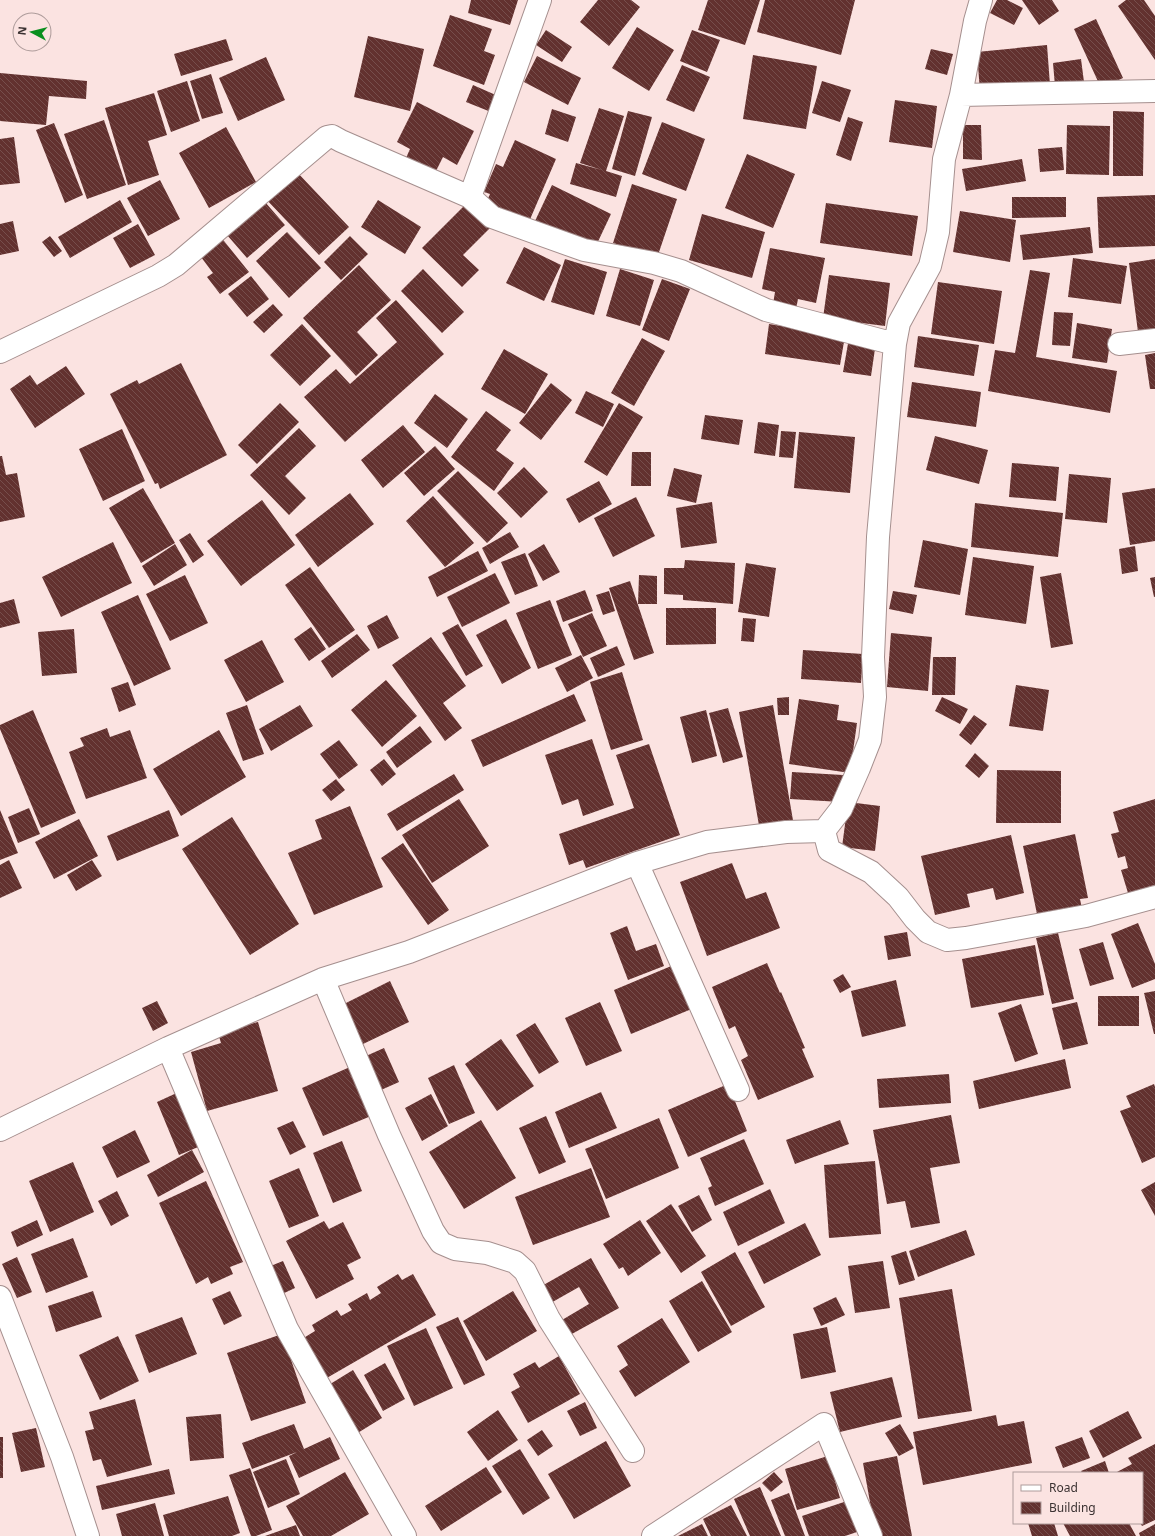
<svg xmlns="http://www.w3.org/2000/svg" width="1155" height="1536" font-family="'Noto Sans',sans-serif">
	<style>
		.building { fill: url(#building-back-hatch) }
		.lines { fill: none; stroke-linecap: round; stroke-linejoin: round }
		.minor-casing { stroke: #a58f8e; stroke-width: 24 }
		.minor { stroke: #fff; stroke-width: 22 }
	</style>
	<defs>
		<pattern id="building-back-hatch" width="6" height="6" patternUnits="userSpaceOnUse"><rect width="6" height="6" fill="#62312f"/><path d="M-1 5l2 2M0 0l6 6M5-1l2 2" fill="none" stroke="#764e4c"/></pattern>
	</defs>
	<rect width="100%" height="100%" fill="#fbe3e1"/>
	<!-- building -->
	<path class="building" d="M471 0H518L510 25 468 13Z
		M598 0H631L640 7 609 46 580 22Z
		M708 0H760L745 45 698 30Z
		M765 0H855L841 55 757 32Z
		M997 0H1007L1023 8 1014 25 990 13Z
		M1022 0H1052L1059 11 1039 25Z
		M1126 0H1144L1155 16V60L1118 6Z
		M450 15 492 29 484 51 495 55 484 85 433 66Z
		M1096 19 1123 78 1101 88 1074 29Z
		M637 27 674 50 649 91 612 68Z
		M546 30 572 47 562 62 536 45Z
		M692 30 720 40 707 72 680 61Z
		M368 36 424 49 410 111 354 97Z
		M226 39 233 60 181 76 174 54Z
		M1047 45 1050 85 980 92 977 52Z
		M931 49 953 54 947 75 925 69Z
		M753 55 817 66 806 129 743 119Z
		M537 56 581 78 568 105 524 82Z
		M266 57 285 100 238 121 219 78Z
		M1081 59 1084 82 1055 86 1053 63Z
		M682 65 710 77 694 112 666 100Z
		M0 73 87 81 86 99 49 96 46 125 0 121Z
		M211 74 223 113 202 119 190 81Z
		M187 81 200 121 171 132 157 91Z
		M822 81 851 90 840 122 812 113Z
		M473 85 498 96 491 112 466 102Z
		M154 93 167 135 148 141 159 175 128 185 105 108Z
		M895 100 937 106 932 148 889 142Z
		M417 102 474 131 457 165 443 157 435 173 406 158 410 149 397 142Z
		M599 108 624 116 606 171 622 176 616 197 570 184 576 163 602 170 580 163Z
		M552 109 576 117 568 142 545 134Z
		M628 111 652 117 635 176 612 169Z
		M1113 111 1144 112 1143 176H1113Z
		M848 117 863 122 851 161 836 155Z
		M104 120 126 185 87 199 64 134Z
		M662 122 705 139 686 191 642 174Z
		M54 123 83 195 65 203 36 130Z
		M963 125H981L982 160 963 159Z
		M1067 125 1110 126 1109 175 1066 174Z
		M226 127 256 182 209 208 179 153Z
		M14 137 20 183 0 185V139Z
		M515 140 556 159 528 224 485 205 490 194 484 192 496 164 503 167Z
		M1062 147 1064 170 1040 172 1038 149Z
		M747 154 795 174 773 228 725 208Z
		M1022 159 1026 181 966 191 962 169Z
		M295 170 349 227 319 255 265 198Z
		M160 180 180 219 148 236 127 198Z
		M632 184 677 199 657 258 613 243Z
		M552 185 611 214 594 250 535 221Z
		M1155 195V246L1099 248 1097 197Z
		M1012 197H1066V217L1012 218Z
		M120 200 132 222 70 258 58 237Z
		M378 200 421 227 405 254 361 227Z
		M265 202 285 225 247 258 227 235Z
		M468 202 492 226 463 255 479 270 462 287 422 248Z
		M826 203 918 216 912 256 820 243Z
		M960 211 1016 220 1010 262 953 252Z
		M702 214 765 232 752 278 689 260Z
		M13 221 19 251 0 255V224Z
		M138 224 155 255 130 268 113 238Z
		M1090 227 1093 253 1023 260 1020 235Z
		M287 232 321 268 289 298 256 261Z
		M50 236 62 251 54 257 42 242Z
		M220 236 249 272 220 294 207 277 213 273 198 253Z
		M350 236 368 254 341 280 324 262Z
		M524 247 561 265 544 301 506 283Z
		M770 248 825 258 816 303 798 299 796 309 773 304 775 292 762 289Z
		M1073 258 1127 266 1121 304 1068 297Z
		M565 259 607 272 594 315 551 302Z
		M1155 259V329L1138 332 1129 263Z
		M359 265 391 300 357 332 378 355 356 376 303 318Z
		M423 269 464 312 442 333 401 291Z
		M620 269 654 280 640 326 606 316Z
		M1030 270 1050 273 1036 357 1117 371 1110 413 988 391 995 350 1015 353Z
		M829 275 890 283 885 326 823 318Z
		M251 276 269 299 247 317 228 294Z
		M662 279 690 289 669 341 642 330Z
		M938 282 1002 291 994 344 931 334Z
		M396 300 444 354 345 442 304 397 336 369 350 384 397 342 376 318Z
		M273 304 283 315 264 333 253 322Z
		M1054 312 1073 313 1070 346 1052 345Z
		M1077 323 1112 329 1107 363 1072 358Z
		M302 324 331 356 300 386 270 355Z
		M769 324 845 336 840 365 765 354Z
		M918 336 979 345 974 376 914 367Z
		M642 338 665 351 634 406 611 393Z
		M849 338 876 342 871 376 843 372Z
		M504 349 548 374 525 414 481 389Z
		M1155 353V389H1150L1145 355Z
		M181 363 227 455 160 489 158 483 155 484 110 394 137 380 139 384Z
		M66 366 85 394 35 428 10 389 30 375 37 385Z
		M912 382 981 392 976 427 907 417Z
		M551 383 572 400 541 440 519 423Z
		M586 391 614 404 603 427 575 413Z
		M435 394 468 419 447 448 414 423Z
		M280 403 299 422 257 464 238 445Z
		M619 403 643 417 607 476 584 462Z
		M486 411 511 430 496 450 514 463 494 491 451 457Z
		M705 415 743 420 739 445 701 439Z
		M758 422 779 425 775 456 754 453Z
		M403 425 425 452 383 488 361 460Z
		M299 428 316 446 285 476 306 498 289 515 250 475Z
		M122 429 145 481 103 501 79 449Z
		M781 431 796 432 793 458 779 457Z
		M799 432 855 437 850 493 794 488Z
		M935 436 988 450 979 484 926 470Z
		M435 446 455 469 424 496 404 473Z
		M632 452H651V486H631Z
		M0 456H2L6 475 17 473 25 517 0 522Z
		M1012 463 1059 467 1056 501 1009 497Z
		M524 467 548 492 521 518 497 493Z
		M674 468 702 475 696 503 667 496Z
		M458 471 508 523 487 543 437 491Z
		M1069 474 1111 478 1107 523 1065 519Z
		M599 481 612 504 579 523 566 499Z
		M143 488 175 543 141 563 109 508Z
		M1155 488V541L1130 545 1122 493Z
		M350 493 374 524 318 567 295 535Z
		M433 496 474 543 445 567 406 521Z
		M636 497 655 536 613 557 594 518Z
		M262 500 295 545 241 586 207 541Z
		M712 502 717 543 681 548 676 508Z
		M975 503 1063 513 1058 557 971 547Z
		M510 532 519 547 490 564 482 548Z
		M190 533 204 555 193 563 179 540Z
		M923 540 968 549 960 595 914 587Z
		M113 542 132 583 61 617 42 577Z
		M175 544 187 565 154 586 142 566Z
		M544 544 560 572 543 581 528 554Z
		M1135 546 1138 571 1122 574 1119 549Z
		M478 551 488 571 437 597 428 577Z
		M525 553 538 586 515 595 501 562Z
		M973 557 1034 566 1026 624 965 615Z
		M685 560 735 563 733 604 683 600V595L664 594V568H684Z
		M746 563 776 568 769 617 738 612Z
		M310 567 355 630 329 648 285 585Z
		M495 573 510 603 462 627 447 597Z
		M1061 573 1073 644 1051 648 1040 577Z
		M185 575 208 623 170 641 146 594Z
		M639 575 657 576V604H638Z
		M1155 577V597H1154L1150 578Z
		M630 581 654 653 634 660 609 588Z
		M585 590 593 611 563 622 556 601Z
		M609 591 615 611 603 615 596 595Z
		M893 591 917 595 913 614 889 609Z
		M138 595 171 669 134 686 101 612Z
		M14 599 20 623 0 628V603Z
		M550 600 572 655 538 669 516 613Z
		M666 608H716V644L666 645Z
		M592 613 607 646 583 657 568 624Z
		M387 615 399 638 378 649 367 626Z
		M743 618 756 619 754 642 741 641Z
		M506 619 531 668 502 684 476 635Z
		M458 624 483 666 466 676 442 633Z
		M311 627 326 649 309 661 294 639Z
		M74 629 77 673 42 676 38 632Z
		M891 633 932 637 928 691 887 687Z
		M357 634 370 650 332 678 321 661Z
		M431 637 466 686 443 703 462 728 445 741 392 665Z
		M262 640 284 682 246 702 224 660Z
		M617 646 625 665 598 677 590 658Z
		M803 650 863 654 861 683 801 679Z
		M581 655 593 678 567 692 555 668Z
		M933 657H956L955 695H932Z
		M622 672 643 740 611 750 590 682Z
		M386 680 417 716 382 747 351 710Z
		M128 682 136 705 119 712 111 688Z
		M1016 685 1049 690 1043 731 1009 726Z
		M574 694 586 721 483 767 471 740Z
		M789 697V715H778L777 698Z
		M942 697 968 709 960 724 935 711Z
		M799 699 839 705 837 720 857 723 850 773 789 764Z
		M247 705 264 754 243 761 226 713Z
		M300 705 313 726 271 751 259 729Z
		M773 705 794 826 760 831 739 712Z
		M728 708 743 757 723 763 709 713Z
		M33 710 76 813 41 828 0 729V725Z
		M706 710 717 756 692 763 680 717Z
		M974 715 987 724 971 745 959 735Z
		M420 726 432 742 397 768 386 752Z
		M107 728 110 737 130 730 147 778 86 799 69 752 84 746 80 738Z
		M219 730 246 777 181 816 153 769Z
		M592 739 614 805 583 816 578 799 562 805 545 755Z
		M339 740 358 765 339 779 320 754Z
		M649 744 680 835 586 868 583 860 569 865 559 834 634 808 616 755Z
		M975 753 989 766 979 778 965 766Z
		M384 759 396 774 382 786 370 770Z
		M997 770 1061 771V823H996Z
		M792 772 843 775 841 802 790 799Z
		M454 774 464 790 397 831 387 814Z
		M336 779 345 790 331 801 322 790Z
		M459 799 489 846 432 883 402 835Z
		M1155 799V885L1128 893 1121 870 1128 868 1125 856 1118 858 1111 834 1119 832 1113 812Z
		M848 802 880 806 875 851 842 847Z
		M350 806 383 887 314 915 288 853 322 839 315 820Z
		M29 808 40 834 18 843 8 817Z
		M0 810 18 853 0 860Z
		M169 810 179 836 117 861 107 836Z
		M232 817 299 924 250 955 182 849Z
		M79 819 98 856 54 879 35 842Z
		M1075 834 1088 898 1080 899 1082 909 1038 919 1023 846Z
		M1011 835 1024 893 996 900 993 888 967 894 970 907 935 915 921 856Z
		M403 843 449 910 428 925 381 858Z
		M9 860 22 888 0 898V865Z
		M92 860 102 876 76 891 67 875Z
		M732 863 746 899 766 892 780 928 707 956 680 882Z
		M1138 923 1155 964V979L1132 988 1111 934Z
		M627 926 636 951 656 944 664 966 628 980 610 933Z
		M907 932 911 956 888 960 884 936Z
		M1058 933 1074 999 1052 1004 1036 938Z
		M1103 942 1114 979 1090 986 1079 949Z
		M1035 945 1044 995 971 1008 962 959Z
		M767 963 780 993 781 992 805 1048 802 1049 814 1077 758 1100 741 1060 748 1056 735 1026 729 1029 712 987Z
		M676 964 694 1008 631 1034 614 990Z
		M843 974 851 987 840 993 833 980Z
		M896 980 906 1026 862 1037 851 991Z
		M390 981 409 1022 363 1044 344 1004Z
		M1155 991V1034H1154L1144 993Z
		M1098 996H1139V1026H1098Z
		M157 1001 168 1023 153 1031 142 1008Z
		M600 1002 622 1051 586 1066 565 1018Z
		M1077 1002 1088 1044 1063 1050 1052 1008Z
		M1021 1004 1038 1054 1015 1062 998 1013Z
		M258 1022 278 1091 207 1111 191 1052 221 1043 218 1033Z
		M535 1023 559 1062 539 1074 516 1035Z
		M501 1039 534 1086 497 1111 465 1064Z
		M384 1048 399 1082 381 1090 366 1056Z
		M1065 1059 1071 1088 979 1109 973 1081Z
		M454 1065 475 1113 449 1124 428 1078Z
		M350 1067 371 1116 323 1136 302 1088Z
		M949 1074 951 1103 879 1108 877 1079Z
		M728 1084 747 1131 688 1157 668 1110Z
		M1154 1084 1155 1087V1157L1142 1163 1120 1111 1131 1107 1126 1096Z
		M181 1091 203 1145 179 1155 157 1102Z
		M601 1092 617 1128 569 1148 555 1112Z
		M431 1094 448 1126 422 1141 405 1108Z
		M951 1115 960 1163 930 1168 940 1223 911 1228 905 1201 887 1204 873 1130Z
		M546 1116 566 1162 539 1174 519 1128Z
		M659 1118 679 1168 606 1199 585 1149Z
		M481 1120 516 1178 464 1209 429 1152Z
		M840 1120 849 1144 795 1164 786 1140Z
		M293 1121 306 1147 290 1155 277 1128Z
		M135 1130 150 1162 117 1178 102 1147Z
		M744 1139 764 1184 715 1206 708 1188 712 1186 700 1158Z
		M342 1141 362 1191 333 1203 313 1153Z
		M192 1150 204 1172 158 1197 147 1175Z
		M875 1161 881 1234 829 1238 824 1165Z
		M73 1162 94 1212 50 1232 29 1181Z
		M299 1168 319 1216 289 1228 269 1181Z
		M591 1168 610 1217 533 1245 515 1197Z
		M206 1181 243 1262 230 1267 233 1274 211 1284 208 1277 196 1284 159 1203Z
		M1155 1182V1216L1141 1190Z
		M770 1189 785 1223 738 1246 723 1212Z
		M117 1191 129 1216 111 1226 98 1201Z
		M699 1195 712 1220 692 1232 678 1206Z
		M671 1204 706 1256 681 1273 646 1221Z
		M37 1220 43 1235 17 1247 11 1232Z
		M640 1220 661 1253 628 1276 623 1267 619 1269 603 1244Z
		M324 1221 329 1229 343 1222 361 1258 347 1265 354 1279 316 1299 286 1241Z
		M805 1223 821 1255 764 1284 748 1252Z
		M966 1230 975 1255 918 1277 909 1251Z
		M73 1238 88 1277 46 1293 31 1254Z
		M906 1251 915 1280 899 1285 891 1256Z
		M735 1252 765 1307 731 1326 701 1272Z
		M17 1257 32 1292 17 1298 2 1264Z
		M591 1258 619 1308 570 1335 562 1320 589 1304 579 1287 549 1304 540 1287Z
		M283 1261 295 1288 280 1295 268 1267Z
		M883 1261 890 1308 855 1313 848 1266Z
		M398 1274 402 1280 413 1274 436 1315 325 1379 302 1339 315 1331 312 1325 337 1310 341 1316 352 1310 348 1304 367 1293 370 1300 381 1293 377 1287Z
		M702 1281 732 1332 698 1352 669 1301Z
		M952 1289 972 1411 918 1419 899 1298Z
		M93 1291 102 1317 56 1332 48 1306Z
		M230 1291 242 1316 224 1325 212 1299Z
		M513 1291 537 1331 486 1361 463 1321Z
		M836 1297 845 1315 821 1326 813 1308Z
		M182 1317 197 1354 149 1373 135 1335Z
		M458 1317 485 1375 464 1385 436 1327Z
		M662 1318 690 1362 635 1397 619 1371 628 1365 617 1346Z
		M827 1327 836 1372 801 1379 793 1334Z
		M426 1328 453 1388 414 1406 387 1346Z
		M282 1334 306 1403 251 1421 227 1353Z
		M118 1336 139 1381 100 1400 79 1355Z
		M559 1356 580 1394 528 1423 511 1392 520 1387 513 1374 535 1362 539 1368Z
		M385 1363 405 1399 383 1411 364 1375Z
		M353 1370 382 1418 356 1434 327 1386Z
		M892 1377 902 1417 840 1432 830 1392Z
		M135 1399 152 1465 107 1477 101 1459 93 1461 85 1431 94 1429 89 1412Z
		M585 1402 597 1428 580 1436 567 1411Z
		M498 1410 518 1440 488 1461 467 1432Z
		M1128 1411 1142 1438 1103 1458 1089 1431Z
		M221 1414 224 1458 190 1461 186 1417Z
		M996 1415 998 1426 1024 1421 1032 1463 923 1485 913 1432Z
		M294 1424 304 1449 330 1437 340 1459 299 1478 289 1456 297 1452 252 1469 242 1443Z
		M900 1424 914 1448 899 1456 885 1433Z
		M36 1428 45 1467 21 1472 12 1433Z
		M542 1430 553 1446 538 1456 527 1440Z
		M0 1437H3V1478H0Z
		M1082 1437 1090 1458 1063 1468 1055 1447Z
		M606 1441 631 1486 574 1519 548 1474Z
		M1155 1444V1520L1142 1526 1140 1523H1142V1473H1115L1132 1464 1128 1458Z
		M520 1449 550 1498 523 1515 492 1466Z
		M828 1456 840 1498 797 1510 785 1469Z
		M897 1456 912 1536H876L863 1463Z
		M286 1459 300 1494 268 1508 253 1472Z
		M1105 1461 1109 1473H1082L1081 1471Z
		M486 1467 502 1492 441 1531 425 1506Z
		M250 1468 272 1530 256 1536H251L229 1475Z
		M169 1469 175 1494 102 1510 96 1486Z
		M345 1472 369 1514 331 1536H303L286 1506Z
		M774 1472 783 1482 771 1492 762 1483Z
		M760 1487 781 1536H750L734 1499Z
		M789 1493 805 1536H785L771 1500Z
		M228 1496 240 1533 232 1536H169L163 1515Z
		M850 1500 860 1531 845 1536H809L802 1516Z
		M155 1503 164 1536H122L116 1514Z
		M731 1505 747 1536H711L703 1519Z
		M1028 1523H1054L1058 1536H1032Z
		M1063 1523H1129L1136 1536H1070Z
		M702 1524 708 1536H678Z
		M1155 1524V1536H1140L1139 1533Z
		M296 1525 300 1536H265Z"/>
	<g class="lines">
		<!-- minor casing -->
		<g class="minor-casing">
			<path id="minor" d="M961 95 1155 91
				M470 197 540 0
				M1119 344 1155 340
				M0 352 158 276 176 265 327 137 332 136 341 141 470 197 492 217 584 250 654 263 681 271 766 310 895 344
				M824 831 841 809 859 768 870 740 875 697 873 657 878 537 895 344 899 323 930 266 938 232 944 159 961 95 975 21 981 0
				M637 863 738 1090
				M323 979 389 1135 433 1231 441 1243 455 1249 487 1253 515 1262 525 1271 549 1319 633 1451
				M168 1048 287 1329 405 1536
				M0 1130 168 1048 323 979 409 952 637 863 707 842 786 832 824 831 829 850 871 872 898 897 915 919 928 932 947 940 966 938 1086 916 1155 897
				M0 1297 62 1457 88 1536
				M653 1536 824 1424 871 1536"/>
		</g>
		<!-- minor -->
		<use href="#minor" class="minor"/>
	</g>
	<!-- legend -->
	<rect x="1013" y="1472" width="130" height="52" fill="#fbe3e1" stroke="#ae9c9b"/>
	<rect x="1021" y="1485" width="20" height="6" fill="#ffffff" stroke="#ae9c9b"/>
	<text x="1049" y="1492" font-size="12" fill="#3b3232">Road</text>
	<rect x="1021" y="1502" width="20" height="12" fill="url(#building-back-hatch)" stroke="#ae9c9b"/>
	<text x="1049" y="1512" font-size="12" fill="#3b3232">Building</text>
	<!-- north arrow -->
	<g transform="translate(32 32) rotate(277)"><circle r="19" fill="#fbe3e1" stroke="#ae9c9b"/>
	<path d="M0-3L7 15L0 10L-7 15Z" fill="#0a8f1f"/>
	<text y="-6" font-size="11" font-weight="bold" text-anchor="middle" fill="#3b3232">N</text>
	</g>
</svg>
